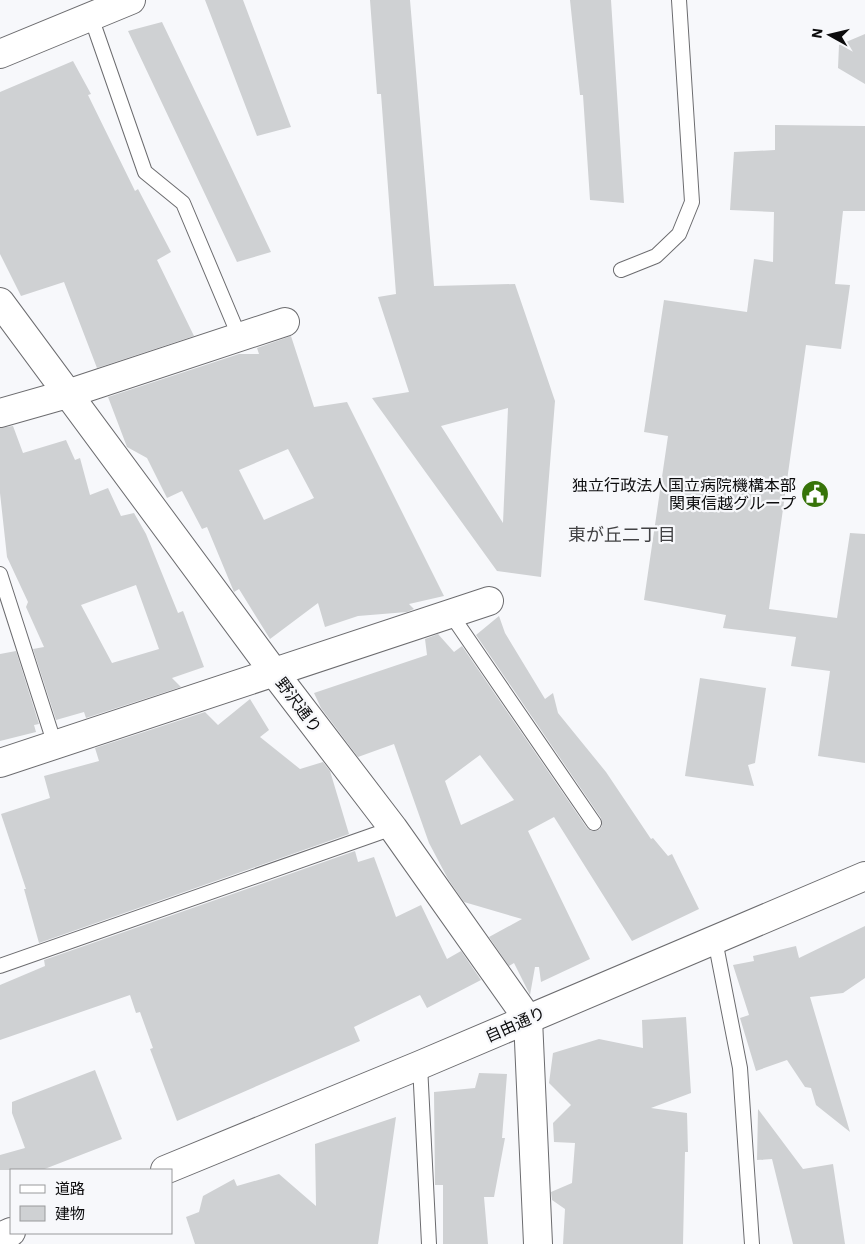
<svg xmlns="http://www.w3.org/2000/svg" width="865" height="1244" font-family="'IBM Plex Sans','Noto Sans JP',sans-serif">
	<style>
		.building { fill: #cfd1d3; fill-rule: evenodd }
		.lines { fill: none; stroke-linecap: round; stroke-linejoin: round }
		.lane-casing { stroke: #6c6c6f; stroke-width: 16 }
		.street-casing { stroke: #6c6c6f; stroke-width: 30 }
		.secondary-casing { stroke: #6c6c6f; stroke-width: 30 }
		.lane { stroke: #fff; stroke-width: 14 }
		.street { stroke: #fff; stroke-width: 28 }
		.secondary { stroke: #fff; stroke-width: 28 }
		.labels { text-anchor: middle; stroke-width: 4.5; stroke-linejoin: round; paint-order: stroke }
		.poi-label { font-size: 16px; fill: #0c0c0d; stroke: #f7f8fb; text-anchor: end }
		.street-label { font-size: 16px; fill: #0c0c0d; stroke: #f7f8fb }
		.neighbourhood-label { font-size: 18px; fill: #424244; stroke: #f7f8fb }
	</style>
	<rect width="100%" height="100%" fill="#f7f8fb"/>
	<!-- building -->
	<path class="building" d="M205 0H243L291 127 257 136Z
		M370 0H410L434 286 515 284 555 401 541 577 497 571 372 398 409 392 378 297 396 294 381 94H377ZM508 408 503 523 441 426Z
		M570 0H611L624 203 590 200 583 95H580Z
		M162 22 215 133 271 252 237 262 128 31Z
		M865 34V84L838 68 839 45Z
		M73 61 91 94 88 95 135 191 138 189 171 252 157 260 194 336 97 368 64 282 21 296 0 254V92Z
		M775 125 865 126V211H843L835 284 850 285 841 349 806 345 769 609 837 618 850 533 865 534V763L818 756 830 671 791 666 796 637 723 628 726 615 644 600 668 436 644 432 664 300 747 312 754 259 773 262 774 212 730 210 734 152 775 150Z
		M291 336 314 407 347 402 444 596 409 604 414 609 407 612 358 616 325 627 318 603 270 639 239 589 234 592 207 527 202 529 182 491 167 498 147 458 127 447 108 397 239 354H259L257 348ZM288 449 314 498 264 520 239 470Z
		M13 426 23 453 66 440 75 460 80 458 90 495 108 488 121 516 134 513 146 534 178 613 183 611 204 667 172 678 181 687 86 718 84 712 56 720 33 649 44 647 26 607 28 602 7 557 0 493V428ZM136 585 159 649 112 663 81 605Z
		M499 616 505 633 545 699 553 693 558 713 606 772 651 839 653 838 668 856 672 854 699 909 632 941 554 817 528 831 590 959 541 982 539 967H535L530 995 514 963 509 966 489 937 522 919 464 902 448 879 429 843 394 744 358 757 321 708 314 693 427 655 425 639 438 634 454 652 462 646 587 828 591 831 599 830 602 826 601 818 476 635ZM480 755 514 800 461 825 445 781Z
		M16 651 39 724 34 725 36 732 0 741V654Z
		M700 678 766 688 755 763 748 765 754 786 685 776Z
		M250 699 269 730 260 737 300 769 323 762 330 771 349 834 39 943 24 889H26L1 814 50 798 44 776 99 761 95 748 205 712 218 725Z
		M355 851 358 862 374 857 396 917 421 905 447 959 461 951 481 980 427 1008 420 995 354 1027 360 1041 177 1121 150 1049 153 1048 140 1012 136 1013 130 995 0 1040V985L45 966 44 960Z
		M865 926V978L843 993 810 997 850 1132 816 1105 811 1088 805 1087 787 1060 756 1071 740 1018 749 1015 733 965 754 961 753 956 796 946 799 958Z
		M686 1017 691 1093 651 1108 687 1113 688 1152H685L683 1244H563L565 1209 552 1200 551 1192 572 1183 575 1143 554 1142 553 1123 571 1105 549 1083 553 1053 599 1039 643 1048 642 1020Z
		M95 1070 122 1139 42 1170H0V1155L25 1148 12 1113V1102Z
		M479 1073 507 1074 502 1138H505L494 1197H484L488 1244H443V1185H435L434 1092 475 1088Z
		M758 1109 803 1169 833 1164 845 1244H793L772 1159 757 1160Z
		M396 1117 378 1244H195L186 1217 199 1212 203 1196 234 1179 237 1186 279 1174 316 1206 315 1144Z"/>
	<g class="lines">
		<!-- lane casing -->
		<g class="lane-casing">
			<path id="lane" d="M91 17 145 172 183 203 239 336
				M621 270 656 256 679 234 692 202 679 0
				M0 574 55 745
				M450 613 594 823
				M715 940 740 1068 752 1244
				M0 966 393 828
				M420 1065 429 1244"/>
		</g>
		<!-- street casing -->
		<g class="street-casing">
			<path id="street" d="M0 302 273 671 393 828 528 1019 538 1244
				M0 413 67 394 285 322
				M0 763 489 601"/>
		</g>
		<!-- secondary casing -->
		<g class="secondary-casing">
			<path id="secondary" d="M0 54 131 0
				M165 1170 420 1065 865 876
				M0 1237 11 1232"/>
		</g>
		<!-- lane -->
		<use href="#lane" class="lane"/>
		<!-- street -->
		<use href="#street" class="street"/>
		<!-- secondary -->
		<use href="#secondary" class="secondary"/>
	</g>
	<!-- icons -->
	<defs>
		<g id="civic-disc" transform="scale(1.4375)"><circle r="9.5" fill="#377309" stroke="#f7f8fb"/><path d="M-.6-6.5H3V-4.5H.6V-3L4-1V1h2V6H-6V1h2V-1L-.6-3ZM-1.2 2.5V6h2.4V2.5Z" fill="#fff"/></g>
	</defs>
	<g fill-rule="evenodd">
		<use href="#civic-disc" x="815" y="494"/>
	</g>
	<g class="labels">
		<!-- poi labels -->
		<g class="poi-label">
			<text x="796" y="491">独立行政法人国立病院機構本部<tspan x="796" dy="18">関東信越グループ</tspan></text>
		</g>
		<!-- street labels -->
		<g class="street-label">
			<text transform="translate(299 705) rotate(53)" y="6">野沢通り</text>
			<text transform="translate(515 1024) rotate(-24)" y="6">自由通り</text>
		</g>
		<!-- neighbourhood labels -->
		<g class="neighbourhood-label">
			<text x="622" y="541">東が丘二丁目</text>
		</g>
	</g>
	<!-- legend -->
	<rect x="10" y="1169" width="162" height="65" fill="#f7f8fb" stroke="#999a9c"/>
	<rect x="20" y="1185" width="25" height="8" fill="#ffffff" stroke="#999a9c"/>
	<text x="55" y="1194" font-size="15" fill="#0c0c0d">道路</text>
	<rect x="20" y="1206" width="25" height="15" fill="#cfd1d3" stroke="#999a9c"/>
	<text x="55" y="1219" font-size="15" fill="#0c0c0d">建物</text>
	<!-- north arrow -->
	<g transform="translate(830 35) rotate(278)" stroke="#f7f8fb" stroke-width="4" paint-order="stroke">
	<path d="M0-4L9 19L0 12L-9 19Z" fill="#0c0c0d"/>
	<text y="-8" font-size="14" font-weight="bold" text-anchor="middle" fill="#0c0c0d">N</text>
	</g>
</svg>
